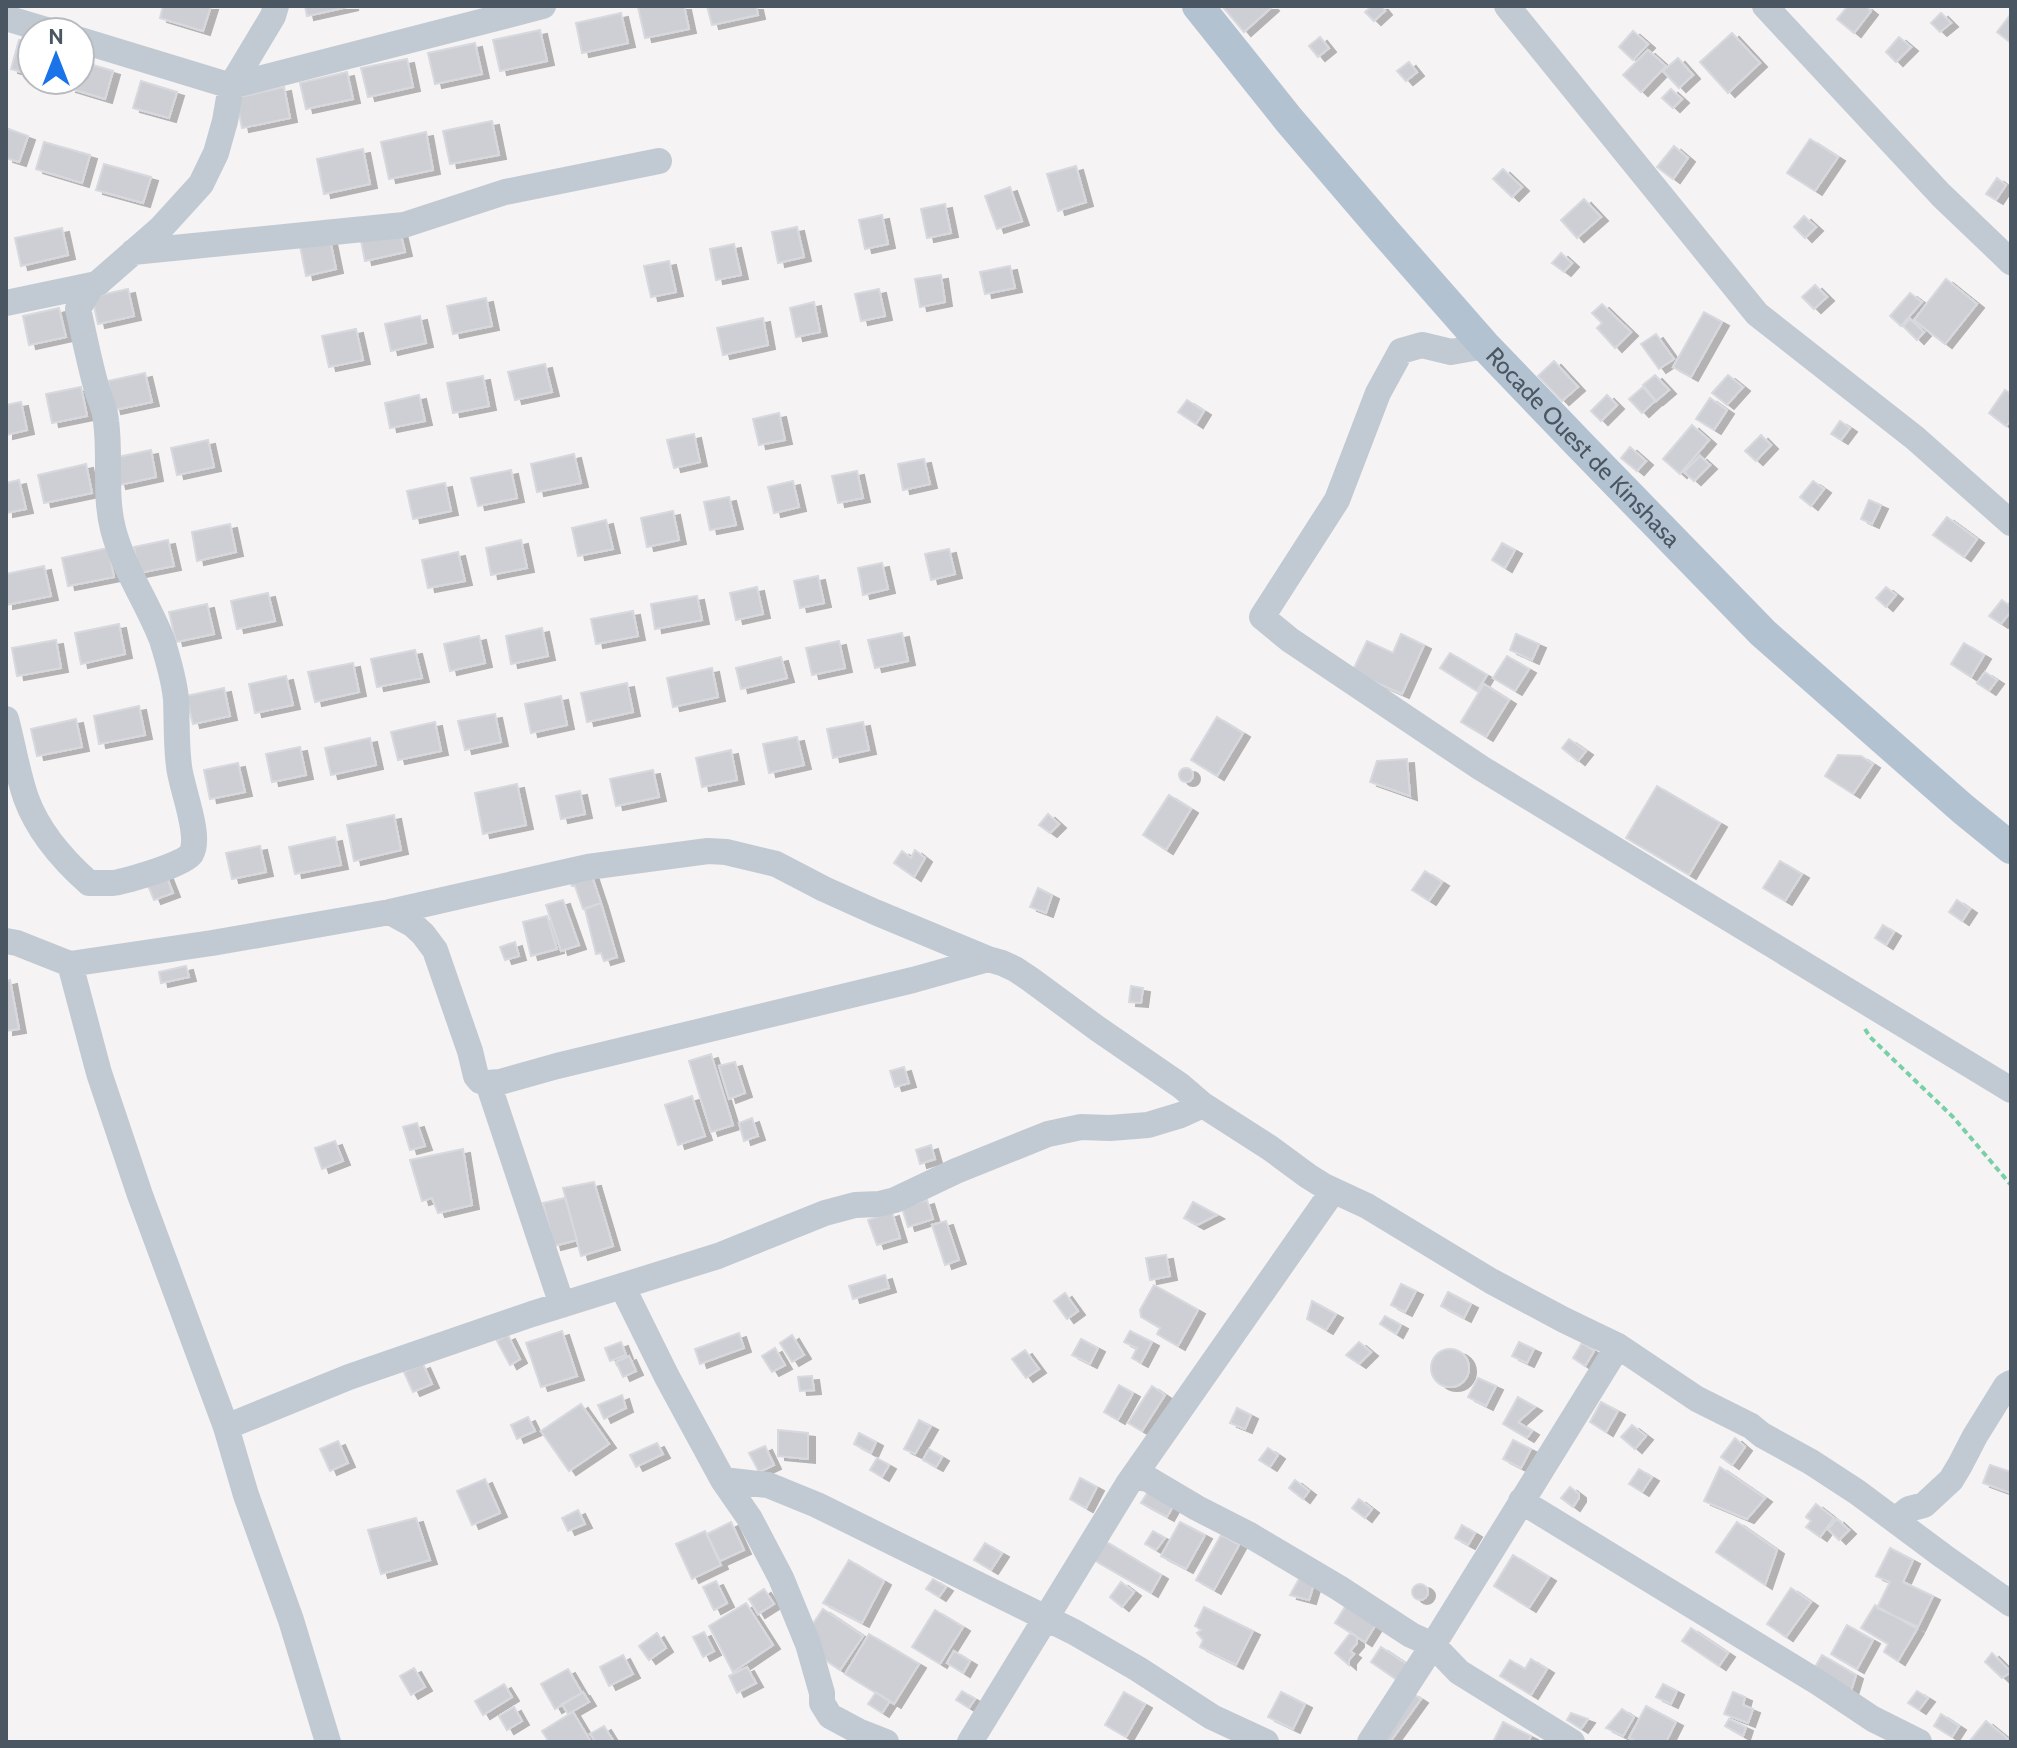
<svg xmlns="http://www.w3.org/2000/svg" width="2017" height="1748" font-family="Cabin,sans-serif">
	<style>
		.building { fill: #cdcfd5; stroke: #d7d9de; stroke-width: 2; filter: url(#shadow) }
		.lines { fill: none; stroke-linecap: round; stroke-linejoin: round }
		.path { stroke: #7ad0a6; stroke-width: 4; stroke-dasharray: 6 4; stroke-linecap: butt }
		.minor { stroke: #c1cad2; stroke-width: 26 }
		.major { stroke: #b3c2d1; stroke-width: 32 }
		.labels { text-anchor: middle; stroke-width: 8; stroke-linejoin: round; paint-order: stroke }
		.street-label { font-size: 24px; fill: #4a5661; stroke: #fff }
	</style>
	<defs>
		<filter id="shadow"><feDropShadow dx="7" dy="4" stdDeviation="0" flood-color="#0004"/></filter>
	</defs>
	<rect width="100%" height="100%" fill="#f5f3f3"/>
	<!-- building -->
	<path class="building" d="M163 6H211L203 31 160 18Z
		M305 6H352L307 16Z
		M644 6H684L689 29 645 38 638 7Z
		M707 6H756L758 15 712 25Z
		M1222 6H1271L1272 7 1244 32Z
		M1372 6H1381L1385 11 1374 21 1365 12Z
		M1848 6H1865L1871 11 1854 33 1837 19Z
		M621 13 628 43 582 53 576 23Z
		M1941 13 1951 23 1940 32 1931 23Z
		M2011 14V43L1997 32Z
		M540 30 547 61 500 71 493 40Z
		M1633 31 1648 44 1633 60 1619 47Z
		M1732 33 1760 63 1728 93 1700 62Z
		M1320 37 1329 48 1318 57 1309 46Z
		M1899 37 1911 47 1896 62 1886 52Z
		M19 40 32 43V75L11 69Z
		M475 43 482 74 435 84 428 53Z
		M1648 50 1666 66 1641 92 1623 75Z
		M1678 58 1693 75 1679 88 1663 71Z
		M407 59 413 87 368 97 361 68Z
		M80 61 113 71 105 99 69 88 72 80H80Z
		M1409 62 1417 72 1406 81 1397 71Z
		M347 72 353 99 306 109 300 83Z
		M141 81 177 92 169 118 133 108Z
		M284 87 290 118 242 128 236 98Z
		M1671 89 1682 99 1673 108 1662 98Z
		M492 121 499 155 450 164 443 131Z
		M6 128 28 136 19 162 6 158Z
		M426 132 433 170 389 179 381 142Z
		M1810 139 1838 157 1815 191 1787 173Z
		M44 142 90 155 82 183 36 169Z
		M1674 146 1688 158 1673 179 1657 167Z
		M363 149 370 184 324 194 317 159Z
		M104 164 151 177 143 203 96 190Z
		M1076 166 1086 202 1058 211 1047 174Z
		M1503 169 1522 187 1512 197 1493 179Z
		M1997 178 2006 185 1996 200 1986 194Z
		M1010 187 1022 221 997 229 985 196Z
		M1584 199 1601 217 1577 238 1561 220Z
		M945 204 951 233 927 238 921 209Z
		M882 215 888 244 865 249 859 220Z
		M1804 216 1816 227 1805 238 1794 227Z
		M399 227 405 252 365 261 360 236Z
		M797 227 804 257 778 263 772 232Z
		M62 228 68 255 21 266 15 238Z
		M330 240 336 269 306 276 300 246Z
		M734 244 741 275 716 280 710 249Z
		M1561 253 1572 263 1564 272 1552 263Z
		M669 261 676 292 651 297 644 266Z
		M1010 266 1015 288 985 294 980 272Z
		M941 275 945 302 920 307 915 279Z
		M1946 279 1977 304 1945 344 1914 320Z
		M1815 285 1827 297 1814 309 1802 297Z
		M128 289 134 316 98 324 92 297Z
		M879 289 885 316 861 321 855 294Z
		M1910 293 1922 302 1901 326 1890 316Z
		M486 298 492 326 453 334 447 306Z
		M814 302 820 332 796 337 790 308Z
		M1602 304 1631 332 1615 348 1597 328 1602 323 1592 313Z
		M59 308 66 337 29 345 23 316Z
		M1704 312 1722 322 1691 377 1673 367Z
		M420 316 426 343 391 351 385 324Z
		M763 318 768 345 723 355 717 328Z
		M1910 319 1924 332 1917 340 1903 326Z
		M356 329 363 360 329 367 322 336Z
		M1656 334 1674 359 1659 369 1641 344Z
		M1554 361 1578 387 1562 401 1538 376Z
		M545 364 552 392 515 400 508 372Z
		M145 373 152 402 114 410 108 381Z
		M1655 375 1669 390 1656 401 1643 385Z
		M1728 375 1743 387 1727 405 1712 393Z
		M483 376 489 406 453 413 447 383Z
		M81 387 87 416 52 423 46 394Z
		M1643 387 1655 401 1642 413 1629 399Z
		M2005 390 2011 394V420L2006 426 1989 413Z
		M419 395 425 421 390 428 385 403Z
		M1607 395 1617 405 1601 421 1591 411Z
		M1710 398 1727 410 1714 430 1696 419Z
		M1187 400 1204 411 1196 424 1178 412Z
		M21 402 27 430 6 435V405Z
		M779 413 785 440 759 445 753 419Z
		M1840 421 1850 428 1841 440 1831 434Z
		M1692 425 1709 440 1680 474 1663 459Z
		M694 434 700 462 674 468 667 440Z
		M1761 435 1771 445 1756 461 1745 451Z
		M208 440 214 467 177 475 171 448Z
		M1630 447 1646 461 1637 471 1621 458Z
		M151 450 156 477 119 485 113 458Z
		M574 454 581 483 537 492 531 464Z
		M1700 456 1710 465 1694 481 1684 472Z
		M924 459 930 484 903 490 898 464Z
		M86 464 92 493 44 503 38 475Z
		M511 470 517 498 478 506 471 478Z
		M857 471 863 498 838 503 832 476Z
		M19 480 26 509 6 513V483Z
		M793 481 799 507 774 513 768 487Z
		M1813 481 1824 489 1811 506 1800 497Z
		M445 483 451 511 413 519 407 491Z
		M729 497 736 525 710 530 704 502Z
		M1869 500 1881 505 1872 524 1861 519Z
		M673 511 679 540 647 547 641 518Z
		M1947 517 1977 539 1964 557 1933 535Z
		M606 520 613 549 578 556 572 528Z
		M230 524 236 552 197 561 192 532Z
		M168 540 174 566 139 573 134 547Z
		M521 540 527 568 491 575 486 548Z
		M1502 543 1515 550 1505 568 1492 560Z
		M108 548 114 577 68 586 62 558Z
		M949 549 955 574 931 580 925 554Z
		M458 552 465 581 428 588 422 560Z
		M882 563 888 589 863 595 858 568Z
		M44 566 51 596 6 605V574Z
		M818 576 824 603 800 608 794 581Z
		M757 587 763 614 736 620 730 593Z
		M1886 587 1896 595 1886 607 1876 598Z
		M268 593 275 621 237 629 231 601Z
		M697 596 702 620 655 629 651 604Z
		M2002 600 2011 607V611L2001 624 1989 616Z
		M207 604 214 634 176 642 169 612Z
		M633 611 638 636 596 644 591 619Z
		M119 624 125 654 81 664 75 633Z
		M542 628 548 656 511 664 506 636Z
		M902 633 908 661 875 668 868 640Z
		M1401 634 1424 645 1402 694 1352 672 1367 641 1393 653Z
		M1516 634 1539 644 1532 660 1510 650Z
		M479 636 485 663 450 671 444 644Z
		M56 640 61 668 17 676 12 648Z
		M839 641 845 668 812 675 806 648Z
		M1964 643 1984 655 1971 677 1951 664Z
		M415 650 422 678 377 687 371 659Z
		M1450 653 1487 675 1477 691 1440 668Z
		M1507 656 1529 669 1515 691 1493 678Z
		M781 657 787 678 741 689 736 668Z
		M353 663 359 692 315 702 308 672Z
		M712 668 718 697 673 707 667 678Z
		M1985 672 1997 680 1989 691 1977 683Z
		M286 676 293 705 255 713 249 684Z
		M627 683 633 712 587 722 581 693Z
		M1484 684 1509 700 1486 737 1461 722Z
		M224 688 230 716 193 724 186 696Z
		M561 696 567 725 531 733 525 704Z
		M139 706 145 735 99 744 94 716Z
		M495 714 501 742 465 750 458 721Z
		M1217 717 1243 733 1217 776 1191 760Z
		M76 719 82 747 37 756 31 729Z
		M435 722 441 751 398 760 391 732Z
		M863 722 869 750 833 758 827 729Z
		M797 737 804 765 769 773 763 744Z
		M370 738 376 765 331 775 325 748Z
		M1569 739 1586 751 1578 761 1562 748Z
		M300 747 306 775 272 782 266 754Z
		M731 750 737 780 702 787 696 758Z
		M1838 755 1861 756 1873 764 1853 794 1825 776Z
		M1407 759 1410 796 1370 782 1377 761Z
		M238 763 245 792 210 799 204 770Z
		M1179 775a7 7 0 1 1 14 0a7 7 0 1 1-14 0Z
		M653 770 659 797 616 806 610 779Z
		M517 784 526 825 483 834 475 793Z
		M1657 786 1720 823 1689 875 1626 838Z
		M580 791 585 814 561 819 556 796Z
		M1169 795 1191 809 1166 850 1143 835Z
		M1048 814 1059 824 1050 833 1039 825Z
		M394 815 401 850 354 861 347 825Z
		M335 837 341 865 295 874 289 847Z
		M260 846 266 872 232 879 226 853Z
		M915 850 925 858 914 877 894 863 902 851 911 858Z
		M1780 861 1802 874 1785 901 1763 888Z
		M1425 871 1442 882 1429 901 1412 890Z
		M591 873 601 903 583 909 575 886H572L569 879Z
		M166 875 173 893 154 900 147 883Z
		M1038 888 1052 895 1046 913 1030 907Z
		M563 900 579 945 561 951 546 905Z
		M1957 900 1970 909 1962 921 1949 912Z
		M601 903 617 957 604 961 601 953 596 954 585 909Z
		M547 916 557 949 531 956 523 922Z
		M1883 925 1894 932 1886 945 1875 938Z
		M515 942 519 956 505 960 500 947Z
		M186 966 189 977 161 983 159 972Z
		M10 980 19 1029 6 1031V981Z
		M1131 986 1143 988 1141 1003 1129 1002Z
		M711 1054 733 1125 711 1132 689 1061Z
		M735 1062 745 1093 729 1099 719 1066Z
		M904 1067 909 1083 895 1087 890 1071Z
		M692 1096 705 1136 678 1145 665 1105Z
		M752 1118 758 1136 744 1141 739 1123Z
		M417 1123 425 1146 410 1150 403 1127Z
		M335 1141 343 1161 322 1169 315 1148Z
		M931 1145 935 1159 920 1164 916 1150Z
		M463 1149 472 1205 438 1213 432 1198 422 1201 410 1160Z
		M594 1182 613 1246 581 1256 563 1188Z
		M565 1198 577 1240 554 1246 543 1203Z
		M927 1200 933 1219 908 1227 902 1208Z
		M1193 1202 1217 1215 1197 1225 1184 1218Z
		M892 1212 900 1238 877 1245 868 1220Z
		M946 1221 959 1260 945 1265 932 1225Z
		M1166 1255 1170 1276 1150 1280 1146 1258Z
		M885 1275 889 1288 853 1299 849 1286Z
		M1401 1284 1416 1291 1405 1312 1391 1305Z
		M1154 1285 1198 1310 1178 1346 1157 1334 1160 1328 1141 1317 1140 1310Z
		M1448 1292 1471 1304 1464 1318 1441 1306Z
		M1065 1293 1078 1311 1067 1319 1054 1301Z
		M1312 1301 1336 1314 1326 1330 1307 1319Z
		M1385 1316 1401 1325 1396 1334 1380 1324Z
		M562 1331 577 1376 541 1387 526 1343Z
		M1130 1331 1152 1342 1141 1363 1132 1358 1137 1348 1124 1342Z
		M739 1333 744 1348 700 1364 695 1349Z
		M508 1335 520 1359 510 1365 497 1341Z
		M792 1335 804 1355 792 1362 780 1343Z
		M1081 1339 1098 1348 1090 1364 1072 1355Z
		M621 1342 626 1355 610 1361 605 1348Z
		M1359 1342 1371 1352 1359 1364 1346 1355Z
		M1519 1342 1534 1349 1527 1363 1512 1356Z
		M1582 1343 1594 1351 1585 1366 1573 1358Z
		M775 1348 785 1365 772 1372 762 1356Z
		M1431 1368a19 19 0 1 1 38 0a19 19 0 1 1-38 0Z
		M1025 1350 1039 1369 1026 1378 1012 1359Z
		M629 1356 636 1371 623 1377 616 1362Z
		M423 1364 432 1384 413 1392 404 1372Z
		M812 1376 814 1390 800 1391 798 1377Z
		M1478 1378 1496 1386 1486 1406 1468 1397Z
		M1119 1385 1133 1393 1118 1420 1104 1412Z
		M1152 1386 1165 1395 1142 1431 1128 1423Z
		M622 1395 626 1408 604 1419 598 1405Z
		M1518 1397 1535 1407 1518 1422 1532 1431 1527 1438 1503 1424Z
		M1601 1402 1618 1411 1606 1432 1590 1422Z
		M581 1404 609 1444 569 1471 541 1431Z
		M1237 1408 1251 1415 1245 1429 1230 1423Z
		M528 1417 535 1431 517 1439 511 1425Z
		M919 1420 931 1426 915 1454 904 1449Z
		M1632 1425 1646 1436 1635 1449 1621 1437Z
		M778 1430 808 1433V1459L778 1456Z
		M859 1433 876 1442 871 1453 854 1444Z
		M1735 1438 1745 1447 1732 1465 1721 1457Z
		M1513 1440 1531 1449 1521 1468 1503 1459Z
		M338 1441 348 1463 330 1471 320 1449Z
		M657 1443 663 1454 636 1467 630 1455Z
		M765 1446 774 1465 759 1472 749 1453Z
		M1268 1448 1278 1455 1270 1467 1259 1460Z
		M929 1449 942 1457 936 1467 923 1460Z
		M877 1458 889 1465 882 1477 870 1470Z
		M1990 1465 2011 1472V1493L1983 1483Z
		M1720 1467 1765 1498 1747 1519 1704 1501Z
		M1639 1469 1652 1477 1642 1492 1629 1484Z
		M1080 1478 1097 1487 1086 1508 1070 1499Z
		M485 1479 500 1513 472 1525 457 1491Z
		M1295 1480 1309 1491 1303 1499 1289 1488Z
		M1151 1487 1176 1501 1167 1517 1141 1503Z
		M1570 1487 1579 1494V1498L1573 1507 1561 1498Z
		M1359 1499 1372 1509 1365 1518 1352 1508Z
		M1816 1504 1834 1518 1820 1537 1806 1527 1811 1521 1806 1517 1807 1515Z
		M578 1510 585 1524 568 1531 562 1518Z
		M416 1518 430 1560 381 1574 368 1530Z
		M1837 1519 1849 1530 1839 1540 1828 1529Z
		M731 1522 744 1550 720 1561 707 1534Z
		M1180 1522 1205 1535 1186 1569 1161 1556Z
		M1737 1522 1777 1550 1765 1585 1716 1552Z
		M1462 1525 1475 1533 1468 1545 1455 1538Z
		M705 1531 721 1565 692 1579 676 1544Z
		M1153 1531 1165 1538 1156 1550 1145 1544Z
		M1221 1535 1239 1545 1214 1590 1196 1580Z
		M1103 1540 1161 1575 1151 1593 1092 1559Z
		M985 1543 1002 1553 991 1570 974 1560Z
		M1890 1548 1913 1560 1903 1582 1933 1596 1918 1627 1877 1608 1890 1582 1876 1576Z
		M1513 1555 1549 1577 1529 1608 1494 1586Z
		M849 1560 884 1581 862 1623 823 1603Z
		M1316 1577 1309 1600 1290 1595 1299 1579Z
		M933 1579 946 1587 939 1597 926 1589Z
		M716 1581 727 1603 714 1610 703 1587Z
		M1121 1582 1134 1592 1122 1607 1110 1597Z
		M1412 1592a8 8 0 1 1 16 0a8 8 0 1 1-16 0Z
		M1791 1588 1811 1602 1786 1637 1767 1624Z
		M764 1589 774 1604 758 1614 749 1599Z
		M1350 1599 1380 1618 1365 1642 1335 1623Z
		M746 1603 773 1645 733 1672 709 1626Z
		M1875 1605 1917 1629 1898 1661 1884 1652 1888 1644 1861 1628Z
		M1204 1607 1253 1631 1236 1665 1200 1647 1203 1640 1197 1633 1201 1630 1195 1626Z
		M823 1609 863 1636 840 1670 800 1643Z
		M935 1610 963 1627 940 1664 912 1647Z
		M1847 1625 1873 1640 1857 1669 1831 1654Z
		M1691 1628 1728 1653 1719 1666 1682 1641Z
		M704 1632 714 1651 703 1657 693 1637Z
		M1351 1632 1357 1637V1643L1350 1651 1354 1654 1349 1660V1665L1335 1653Z
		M657 1633 666 1648 649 1660 639 1646Z
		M869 1634 919 1664 894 1704 845 1674Z
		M1381 1647 1408 1665 1397 1680 1371 1662Z
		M954 1651 970 1661 963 1673 947 1663Z
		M1992 1653 2011 1672 2002 1678 1985 1662Z
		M623 1655 633 1674 609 1686 600 1667Z
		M1822 1655 1856 1675 1851 1691 1814 1669Z
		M1531 1659 1547 1669 1531 1695 1500 1676 1510 1660 1525 1669Z
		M747 1667 756 1683 737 1693 729 1676Z
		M414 1668 425 1687 411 1695 400 1676Z
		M568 1669 582 1693 555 1709 541 1684Z
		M504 1684 512 1697 483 1715 475 1701Z
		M1663 1684 1677 1691 1671 1704 1656 1697Z
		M962 1691 975 1699 969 1708 956 1700Z
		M1917 1691 1928 1698 1919 1710 1908 1703Z
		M583 1692 589 1702 568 1714 562 1704Z
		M876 1692 890 1701 882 1713 868 1704Z
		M1124 1692 1145 1704 1126 1737 1105 1725Z
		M1281 1692 1305 1704 1293 1729 1268 1717Z
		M1733 1692 1745 1697 1743 1705 1753 1709 1748 1723 1724 1714Z
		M1412 1693 1421 1699 1390 1742H1376Z
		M1646 1706 1676 1722 1666 1742H1637L1629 1738Z
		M514 1707 522 1721 507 1730 499 1716Z
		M1622 1709 1634 1717 1623 1736 1606 1728Z
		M573 1712 591 1742H549L542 1731Z
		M1571 1713 1588 1719 1581 1729 1567 1720Z
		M1941 1714 1959 1726 1952 1737 1934 1726Z
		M1729 1719 1746 1727 1743 1736 1725 1726Z
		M1986 1721 2008 1739 2005 1742H1969Z
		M1503 1722 1531 1736 1528 1742H1493Z
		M604 1726 614 1742H596L590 1734Z"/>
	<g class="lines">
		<!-- path -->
		<path class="path" d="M1865 1029 1870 1037 1953 1117 2011 1185"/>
		<!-- minor -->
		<path class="minor" d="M1507 6 1757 314 1915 438 2011 523
			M1765 6 1941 195 2011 262
			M6 18 53 32
			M80 40 231 86 543 6
			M133 252 404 225 505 192 659 161
			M6 303 92 285
			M1485 346 1451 352 1422 345 1401 351 1378 393 1337 500 1262 617 1290 640 1481 768 2011 1090
			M6 719C13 745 17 772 26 798 38 831 63 860 89 883 97 883 105 883 113 883 127 881 185 864 191 854 202 836 181 788 179 766 176 744 177 721 176 699 174 679 168 659 162 640 148 603 123 568 113 529 104 493 111 457 106 421 105 408 99 398 96 386 89 361 84 335 78 309L92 285 98 283 161 228 201 184 216 153 225 121 231 86 273 16 276 6
			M390 912 588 867 708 851 726 852 776 864 824 889 875 912 988 959
			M6 941 17 943 70 964 212 943 390 912 412 924 423 934 435 950 470 1051 476 1076 480 1081 488 1083 500 1082 557 1066 913 980 988 959 1002 963 1015 969 1030 979 1098 1029 1181 1086 1203 1105 1270 1148 1308 1176 1324 1186 1367 1206 1491 1281 1564 1320 1618 1346 1697 1399 1751 1426 1762 1435 1811 1462 1857 1492 1943 1556 2011 1604
			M70 964 99 1073 140 1195 226 1427 246 1495 291 1620 328 1742
			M488 1083 562 1305
			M622 1286 667 1377 723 1480 750 1519 781 1578 808 1644 822 1693V1703L830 1716 858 1731 886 1742
			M226 1427 349 1377 532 1314 718 1256 825 1213 855 1205 879 1204 895 1200 956 1171 1048 1134 1081 1127 1110 1128 1148 1125 1181 1115 1203 1105
			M1134 1477 1148 1479 1197 1508 1248 1534 1339 1588 1411 1635 1433 1645 1459 1672 1572 1742
			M723 1480 768 1485 817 1505 1074 1632 1138 1669 1212 1717 1266 1742
			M1521 1501 1819 1683 1873 1719 1919 1742
			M1895 1520 1909 1509 1924 1505 1951 1480 1960 1465 1975 1436 2006 1386 2011 1383
			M970 1742 1128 1484 1333 1191
			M1370 1742 1433 1645 1618 1346"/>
		<!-- major -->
		<path class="major" id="s1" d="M1198 6 1289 120 1385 232 1485 346 1581 446 1763 633 1963 809 2011 848"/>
	</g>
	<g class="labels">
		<!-- street labels -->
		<g class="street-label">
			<text dy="8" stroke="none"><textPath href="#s1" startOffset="586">Rocade Ouest de Kinshasa</textPath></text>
		</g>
	</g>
	<!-- border -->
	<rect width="2017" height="1748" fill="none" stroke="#4a5661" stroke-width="16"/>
	<!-- north arrow -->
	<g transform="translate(56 56)"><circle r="38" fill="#ffffff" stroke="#b7bbc0" stroke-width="2"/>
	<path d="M0-6L14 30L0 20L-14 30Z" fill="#1a73e8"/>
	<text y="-12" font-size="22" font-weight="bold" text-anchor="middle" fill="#4a5661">N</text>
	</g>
</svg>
